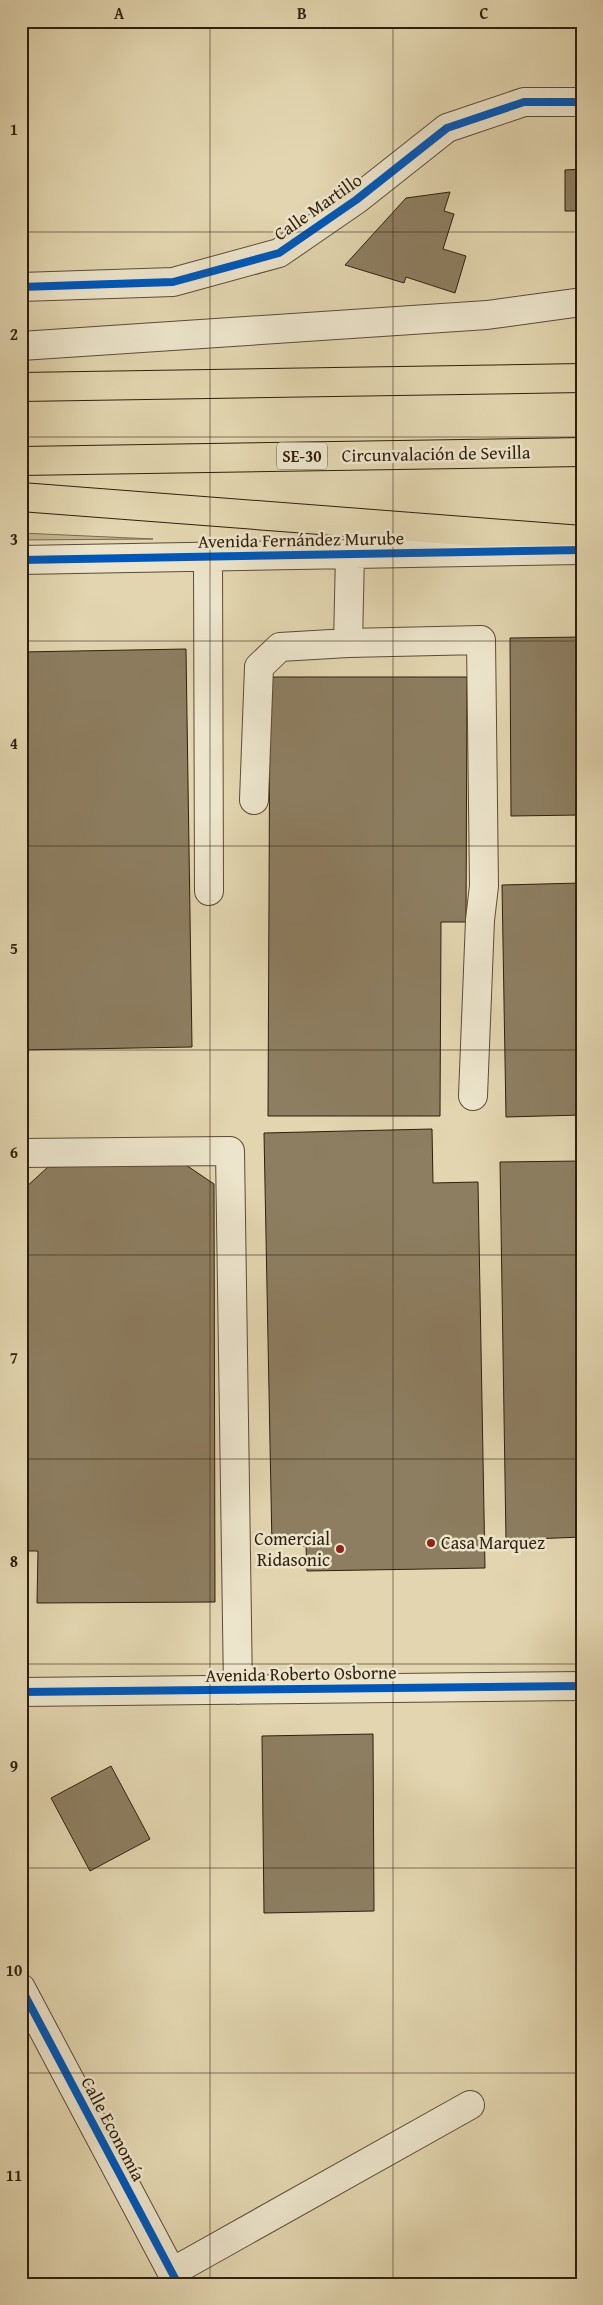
<svg xmlns="http://www.w3.org/2000/svg" width="603" height="2305" font-family="'Gentium Book Plus',serif">
	<style>
		.green { fill: #c4b693; stroke: #7a6a50 }
		.building { fill: #8d7e61; stroke: #301f0d }
		.lines { fill: none; stroke-linecap: round; stroke-linejoin: round }
		.minor-casing { stroke: #5c4c36; stroke-width: 30 }
		.highway-casing { stroke: #301f0d; stroke-width: 30 }
		.minor { stroke: #ece4cb; stroke-width: 28 }
		.highway { stroke: #e2d5af; stroke-width: 28 }
		.cycleway-casing { stroke: #ece4cb; stroke-width: 11 }
		.cycleway { stroke: #0057b8; stroke-width: 8 }
		.grid { fill: none; stroke: #301f0d; stroke-width: 1; stroke-opacity: 0.55 }
		.poi-dot { fill: #8f2418; stroke: #ece4cb; stroke-width: 2 }
		.labels { text-anchor: middle; stroke-width: 5; stroke-linejoin: round; paint-order: stroke }
		.shield { fill: #ece4cb; stroke: #685a46; stroke-width: 1 }
		.shield-label { font-size: 16px; font-weight: bold; fill: #301f0d }
		.street-label { font-size: 18px; fill: #301f0d; stroke: #ece4cb }
		.poi-label { font-size: 18px; fill: #301f0d; stroke: #ece4cb; text-anchor: end }
		.neatline { fill: none; stroke: #301f0d; stroke-width: 2 }
		.grid-label { font-size: 16px; text-anchor: middle; font-weight: bold; fill: #301f0d }
	</style>
	<rect width="100%" height="100%" fill="#e2d5af"/>
	<filter id="stains"><feTurbulence type="fractalNoise" baseFrequency=".004" numOctaves="4"/><feColorMatrix values="0 0 0 0 .2 0 0 0 0 .09 0 0 0 0 .02 0 0 0 .5 -.17"/></filter>
	<radialGradient id="worn" r=".72"><stop offset=".6" stop-color="#630" stop-opacity="0"/><stop offset="1" stop-color="#630" stop-opacity=".3"/></radialGradient>
	<!-- green -->
	<path class="green" d="M21 533 153 539 21 540Z"/>
	<!-- building -->
	<path class="building" d="M582 169V211H565V170Z
		M450 192 444 211 454 214 443 249 466 256 455 293 406 277 404 283 345 265 406 198Z
		M576 211H582V313H579Z
		M582 637V815L511 816 510 638Z
		M186 649 192 1047 21 1050V652Z
		M270 677H467L466 922H441L440 1116H268Z
		M582 883V1115L506 1117 502 885Z
		M432 1129 433 1183 478 1182 485 1568 307 1571 306 1546H272L264 1133Z
		M582 1161V1537L506 1540 500 1162Z
		M183 1163 214 1184 215 1602 37 1603 38 1551H24L25 1188 48 1167Z
		M373 1734 374 1911 264 1913 262 1736Z
		M111 1766 150 1839 90 1871 51 1798Z"/>
	<g class="lines">
		<!-- minor casing -->
		<g class="minor-casing">
			<path id="minor" d="M21 287 173 282 279 253 356 200 447 128 524 102H582
				M21 346 487 315 582 302
				M350 554 348 643 481 640 484 886 480 920 473 1096
				M208 557 209 891
				M21 560 580 550
				M254 800 259 667 280 647 348 643
				M21 1153 230 1151 238 1690
				M21 1692 582 1686
				M21 1988 178 2284
				M172 2272 470 2105"/>
		</g>
		<!-- highway casing -->
		<g class="highway-casing">
			<path id="highway" d="M21 387 582 378
				M21 461 582 452
				M21 497 582 540"/>
		</g>
		<!-- minor -->
		<use href="#minor" class="minor"/>
		<!-- highway -->
		<use href="#highway" class="highway"/>
		<!-- cycleway casing -->
		<g class="cycleway-casing">
			<path id="cycleway" d="M21 287 173 282 279 253 356 200 447 128 524 102H582
				M21 560 582 550
				M21 1692 582 1686
				M21 1988 178 2284"/>
		</g>
		<!-- cycleway -->
		<use href="#cycleway" class="cycleway"/>
	</g>
	<!-- grid -->
	<path class="grid" d="M210 21V2284M393 21V2284M21 232H582M21 437H582M21 641H582M21 846H582M21 1050H582M21 1255H582M21 1459H582M21 1664H582M21 1868H582M21 2073H582"/>
	<!-- markers -->
	<g class="poi-dot">
		<circle cx="431" cy="1543" r="5"/>
		<circle cx="340" cy="1549" r="5"/>
	</g>
	<g class="labels">
		<!-- shield labels -->
		<rect class="shield" x="277" y="442.5" width="50" height="27" rx="4"/>
		<g class="shield-label">
			<text x="302" y="462">SE-30</text>
		</g>
		<!-- street labels -->
		<g class="street-label">
			<text transform="translate(318 207) rotate(-35)" y="6">Calle Martillo</text>
			<text transform="translate(436 454) rotate(-1)" y="6">Circunvalación de Sevilla</text>
			<text transform="translate(301 540) rotate(-1)" y="6">Avenida Fernández Murube</text>
			<text transform="translate(301 1674) rotate(-1)" y="6">Avenida Roberto Osborne</text>
			<text transform="translate(113 2129) rotate(62)" y="6">Calle Economía</text>
		</g>
		<!-- poi labels -->
		<g class="poi-label">
			<text x="330" y="1545">Comercial<tspan x="330" dy="21">Ridasonic</tspan></text>
			<text x="441" y="1549" text-anchor="start">Casa Marquez</text>
		</g>
	</g>
	<!-- margin -->
	<rect width="603" height="2305" fill="none" stroke="#e2d5af" stroke-width="55"/>
	<rect x="28" y="28" width="548" height="2250" class="neatline"/>
	<g class="grid-label">
		<text x="119" y="19">A</text>
		<text x="302" y="19">B</text>
		<text x="484" y="19">C</text>
		<text x="14" y="135">1</text>
		<text x="14" y="340">2</text>
		<text x="14" y="545">3</text>
		<text x="14" y="749">4</text>
		<text x="14" y="954">5</text>
		<text x="14" y="1158">6</text>
		<text x="14" y="1363">7</text>
		<text x="14" y="1567">8</text>
		<text x="14" y="1772">9</text>
		<text x="14" y="1976">10</text>
		<text x="14" y="2181">11</text>
	</g>
	<rect width="100%" height="100%" filter="url(#stains)"/>
	<rect width="100%" height="100%" fill="url(#worn)"/>
</svg>
